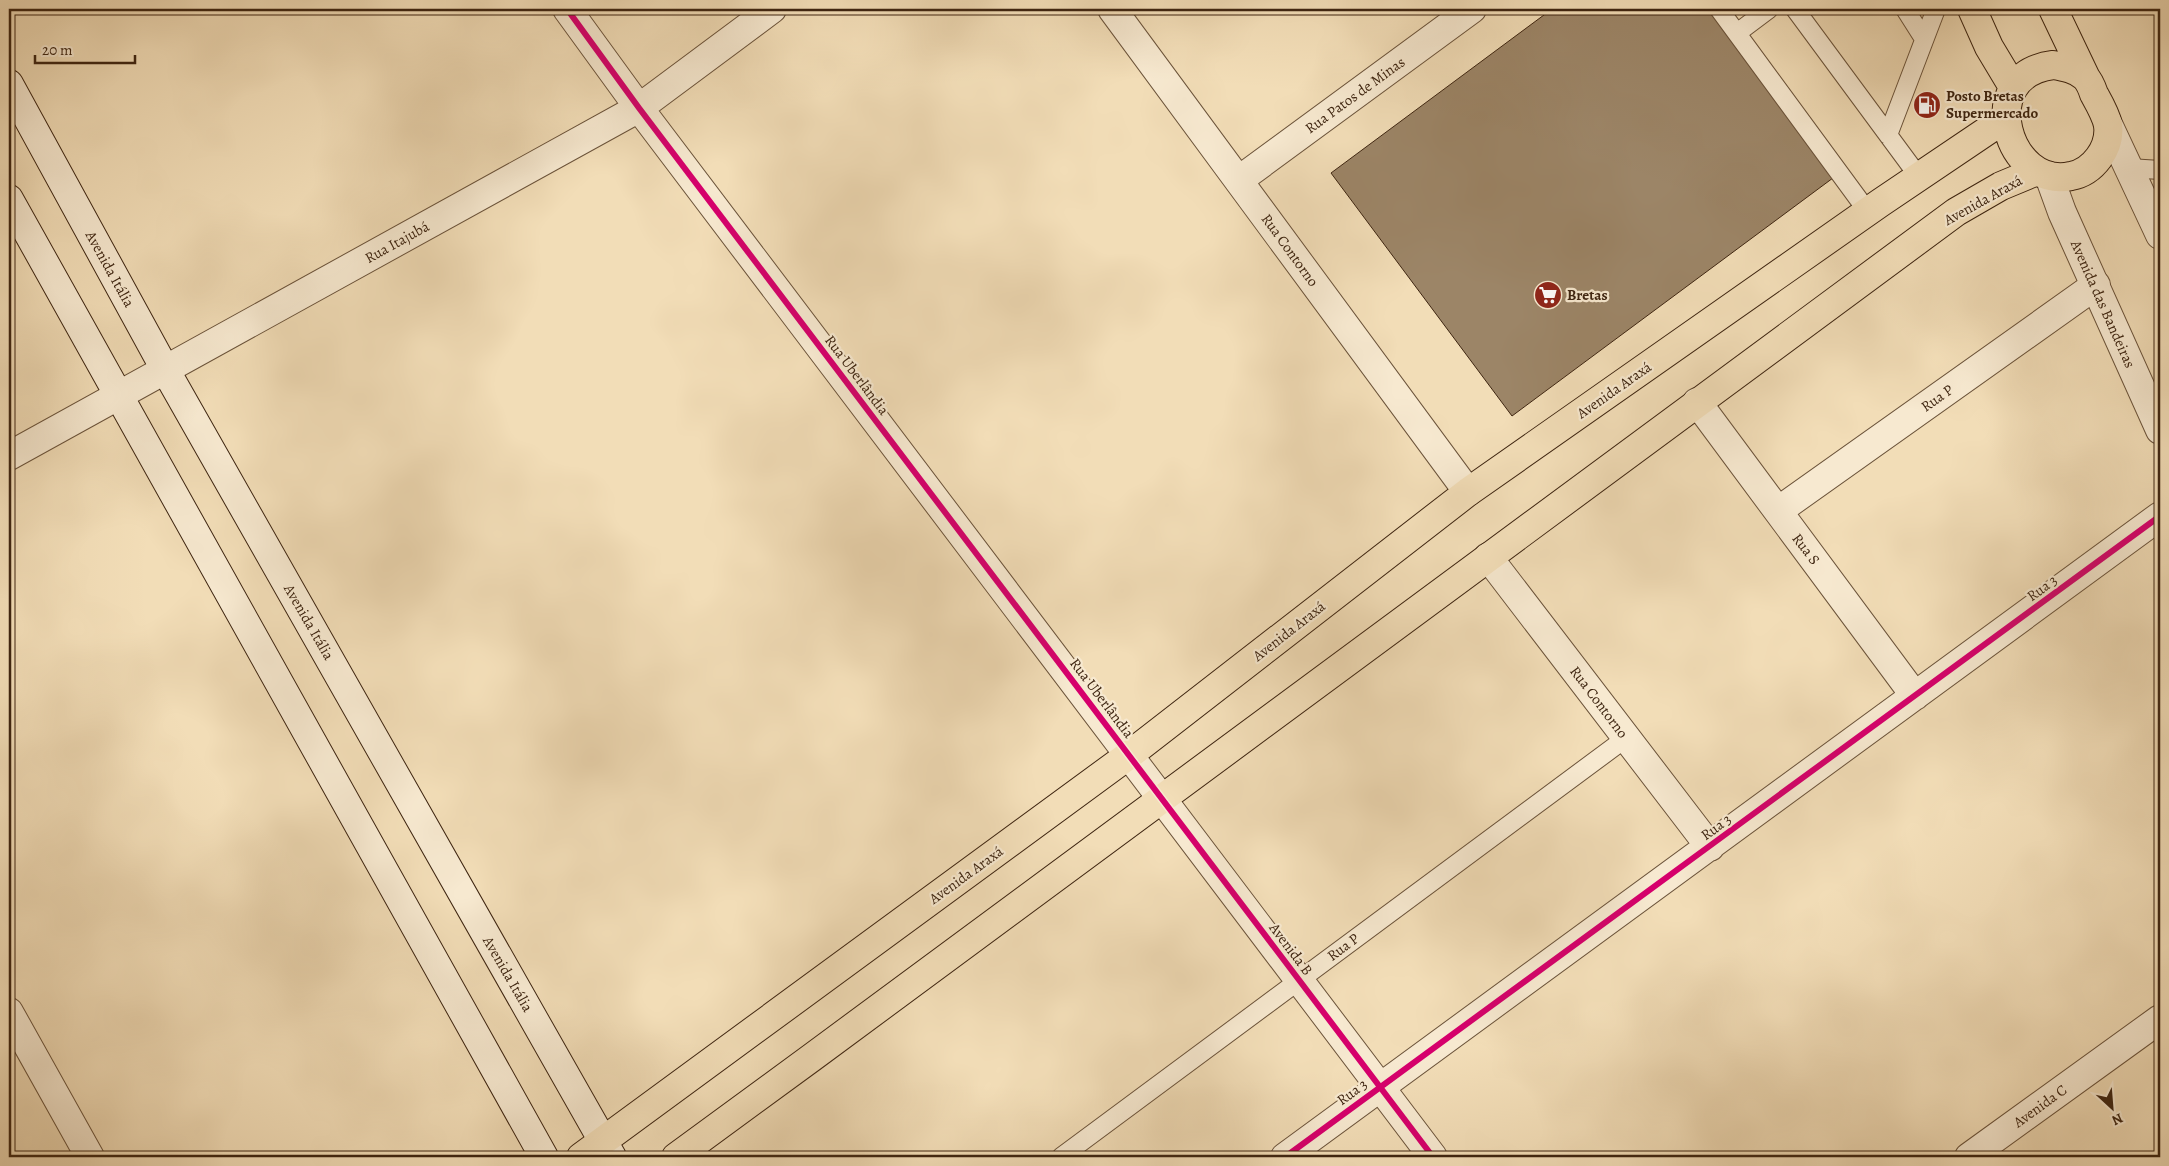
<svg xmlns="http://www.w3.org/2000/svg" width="2169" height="1166" font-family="Alegreya,serif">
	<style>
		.building { fill: #9c8567; stroke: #3e2511 }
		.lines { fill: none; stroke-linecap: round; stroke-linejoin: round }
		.service-casing { stroke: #6b533a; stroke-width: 20 }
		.minor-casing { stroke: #6b533a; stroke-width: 30 }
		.tertiary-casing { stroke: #6b533a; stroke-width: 30 }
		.secondary-casing { stroke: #3e2511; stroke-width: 30 }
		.primary-casing { stroke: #3e2511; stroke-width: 30 }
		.service { stroke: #f7e9d0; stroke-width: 18 }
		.minor { stroke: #f7e9d0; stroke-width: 28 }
		.tertiary { stroke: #f7e9d0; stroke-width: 28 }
		.secondary { stroke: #f7e9d0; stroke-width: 28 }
		.primary { stroke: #f2ddb7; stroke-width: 28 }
		.cycleway-casing { stroke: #f7e9d0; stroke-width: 9 }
		.cycleway { stroke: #d6006c; stroke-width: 6 }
		.labels { text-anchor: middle; stroke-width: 4.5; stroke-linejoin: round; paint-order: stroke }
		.street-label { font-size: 15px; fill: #3e2511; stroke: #f7e9d0 }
		.poi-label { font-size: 15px; font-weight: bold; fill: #3e2511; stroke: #f7e9d0; text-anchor: start }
	</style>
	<rect width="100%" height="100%" fill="#f2ddb7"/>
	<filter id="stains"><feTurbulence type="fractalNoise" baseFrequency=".004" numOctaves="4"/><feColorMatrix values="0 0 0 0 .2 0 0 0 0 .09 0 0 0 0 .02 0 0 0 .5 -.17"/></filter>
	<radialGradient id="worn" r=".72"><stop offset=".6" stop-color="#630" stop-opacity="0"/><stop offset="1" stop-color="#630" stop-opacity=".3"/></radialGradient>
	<!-- building -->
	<path class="building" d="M1552 9H1713L1837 175 1512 416 1331 173Z"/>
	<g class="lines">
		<!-- service casing -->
		<g class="service-casing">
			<path id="service" d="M1719 9 1868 212
				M1795 9 1919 177
				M1905 9 1924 39
				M1737 33 1769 9
				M1888 135 1936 9
				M2129 168 2160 170
				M1061 1157 1626 738"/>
		</g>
		<!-- minor casing -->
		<g class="minor-casing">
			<path id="minor" d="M567 9 639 108 1433 1157
				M1112 9 1468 492
				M1239 180 1472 9
				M1697 402 1915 696
				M9 456 639 108 772 9
				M1778 511 2096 285
				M1488 557 1710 847
				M9 1012 90 1157
				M1285 1157 2160 516
				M1969 1157 2160 1019"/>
		</g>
		<!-- tertiary casing -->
		<g class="tertiary-casing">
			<path id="tertiary" d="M2108 124 2160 235
				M2049 176 2062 212 2160 430"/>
		</g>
		<!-- secondary casing -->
		<g class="secondary-casing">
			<path id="secondary" d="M9 84 166 371 612 1157
				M9 199 544 1157"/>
		</g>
		<!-- primary casing -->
		<g class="primary-casing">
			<path id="primary" d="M1972 9 1989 47 2013 87
				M2053 9 2086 78
				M2053 65C2065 67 2076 69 2085 77 2089 81 2092 88 2094 94 2099 103 2106 115 2108 125 2111 148 2093 172 2071 176 2008 190 1973 75 2053 65Z
				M581 1157 1129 755 1468 492 1880 203 2006 118
				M676 1157C1104 844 1529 527 1956 212L2001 186 2037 171"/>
		</g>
		<!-- service -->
		<use href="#service" class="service"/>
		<!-- minor -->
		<use href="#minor" class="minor"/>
		<!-- tertiary -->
		<use href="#tertiary" class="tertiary"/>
		<!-- secondary -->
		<use href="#secondary" class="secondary"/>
		<!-- primary -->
		<use href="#primary" class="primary"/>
		<!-- cycleway casing -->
		<g class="cycleway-casing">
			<path id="cycleway" d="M567 9 639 108 1433 1157
				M1285 1157 2160 516"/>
		</g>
		<!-- cycleway -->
		<use href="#cycleway" class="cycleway"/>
	</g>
	<!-- icons -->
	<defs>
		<g id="fuel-disc" transform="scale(1.4375)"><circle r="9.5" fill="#8f2418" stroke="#f7e9d0"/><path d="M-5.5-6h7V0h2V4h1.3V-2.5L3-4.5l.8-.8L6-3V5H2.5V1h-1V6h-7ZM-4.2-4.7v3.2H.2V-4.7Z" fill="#fff"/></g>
		<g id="supermarket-disc" transform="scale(1.4375)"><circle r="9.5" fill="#8f2418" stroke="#f7e9d0"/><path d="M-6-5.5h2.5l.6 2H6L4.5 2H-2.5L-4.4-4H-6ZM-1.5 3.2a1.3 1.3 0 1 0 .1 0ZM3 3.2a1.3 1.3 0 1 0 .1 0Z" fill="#fff"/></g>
	</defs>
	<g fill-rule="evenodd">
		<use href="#fuel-disc" x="1927" y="105"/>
		<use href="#supermarket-disc" x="1548" y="295"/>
	</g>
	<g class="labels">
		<!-- street labels -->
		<g class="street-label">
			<text transform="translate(1355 95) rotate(-36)" y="5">Rua Patos de Minas</text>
			<text transform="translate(1983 200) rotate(-29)" y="5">Avenida Araxá</text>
			<text transform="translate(397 242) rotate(-29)" y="5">Rua Itajubá</text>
			<text transform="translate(1290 250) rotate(54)" y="5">Rua Contorno</text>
			<text transform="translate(110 269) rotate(61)" y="5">Avenida Itália</text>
			<text transform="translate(2103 304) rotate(66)" y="5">Avenida das Bandeiras</text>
			<text transform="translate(857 375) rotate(53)" y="5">Rua Uberlândia</text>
			<text transform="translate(1614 390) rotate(-35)" y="5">Avenida Araxá</text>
			<text transform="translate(1937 398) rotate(-35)" y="5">Rua P</text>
			<text transform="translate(1806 549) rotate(53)" y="5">Rua S</text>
			<text transform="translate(2042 588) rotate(-36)" y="5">Rua 3</text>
			<text transform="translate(309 622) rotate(60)" y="5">Avenida Itália</text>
			<text transform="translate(1289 631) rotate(-38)" y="5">Avenida Araxá</text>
			<text transform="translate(1102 698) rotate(53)" y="5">Rua Uberlândia</text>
			<text transform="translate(1599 702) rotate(53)" y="5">Rua Contorno</text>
			<text transform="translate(1716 827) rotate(-36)" y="5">Rua 3</text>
			<text transform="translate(966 875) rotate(-36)" y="5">Avenida Araxá</text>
			<text transform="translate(1343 947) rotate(-37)" y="5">Rua P</text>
			<text transform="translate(1291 949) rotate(53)" y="5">Avenida B</text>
			<text transform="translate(508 974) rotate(60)" y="5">Avenida Itália</text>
			<text transform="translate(1352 1092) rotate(-36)" y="5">Rua 3</text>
			<text transform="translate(2040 1106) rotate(-36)" y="5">Avenida C</text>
		</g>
		<!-- poi labels -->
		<g class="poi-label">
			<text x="1946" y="101">Posto Bretas<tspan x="1946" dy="17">Supermercado</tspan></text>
			<text x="1567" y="300">Bretas</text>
		</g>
	</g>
	<!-- margin -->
	<rect width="2169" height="1166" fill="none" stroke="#f2ddb7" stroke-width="30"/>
	<rect x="10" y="10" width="2149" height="1146" fill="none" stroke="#3e2511" stroke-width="2.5"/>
	<rect x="15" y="15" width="2139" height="1136" fill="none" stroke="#3e2511"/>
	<!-- north arrow -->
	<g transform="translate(2112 1108) rotate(154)" stroke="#f7e9d0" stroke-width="4" paint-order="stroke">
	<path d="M0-4L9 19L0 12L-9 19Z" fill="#3e2511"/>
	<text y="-8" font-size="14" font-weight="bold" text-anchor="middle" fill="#3e2511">N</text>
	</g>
	<!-- scale -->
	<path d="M35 55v8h100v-8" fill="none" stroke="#3e2511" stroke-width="2.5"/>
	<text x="42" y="55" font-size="15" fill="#3e2511" stroke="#f7e9d0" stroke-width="4" paint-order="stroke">20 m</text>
	<rect width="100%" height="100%" filter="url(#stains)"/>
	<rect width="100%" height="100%" fill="url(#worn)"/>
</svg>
